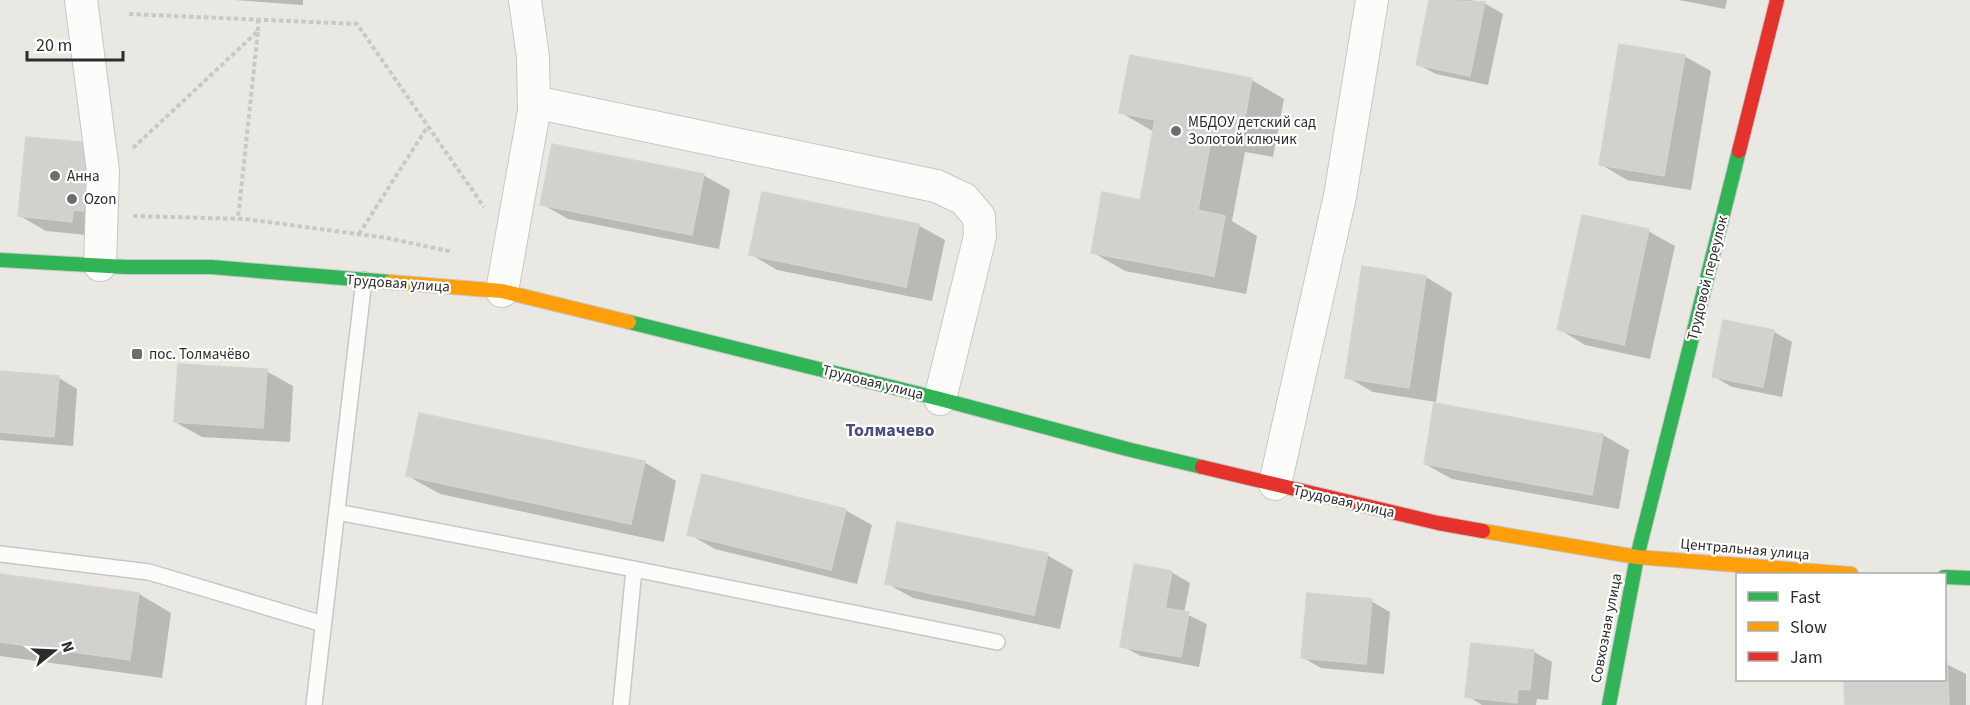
<svg xmlns="http://www.w3.org/2000/svg" width="1970" height="705" font-family="'Source Sans 3',sans-serif">
	<style>
		.shadow { fill: #0003 }
		.building { fill: #d3d1cd; stroke: #d5d3ce; stroke-width: 1.5 }
		.lines { fill: none; stroke-linecap: round; stroke-linejoin: round }
		.lane-casing { stroke: #c8c7c7; stroke-width: 18 }
		.street-casing { stroke: #c8c7c7; stroke-width: 34 }
		.fast-casing { stroke: #c8c7c7; stroke-width: 16 }
		.slow-casing { stroke: #c8c7c7; stroke-width: 16 }
		.jam-casing { stroke: #c8c7c7; stroke-width: 16 }
		.path { stroke: #c8c8c7; stroke-width: 4; stroke-dasharray: 4.5 3; stroke-linecap: butt }
		.lane { stroke: #fcfcfb; stroke-width: 15 }
		.street { stroke: #fcfcfb; stroke-width: 32 }
		.fast { stroke: #30b455; stroke-width: 14 }
		.slow { stroke: #ff9f0a; stroke-width: 14 }
		.jam { stroke: #e5322d; stroke-width: 14 }
		.poi-dot { fill: #6e6e6c; stroke: #fff; stroke-width: 2 }
		.labels { text-anchor: middle; stroke-width: 4.5; stroke-linejoin: round; paint-order: stroke }
		.poi-label { font-size: 15px; fill: #2c2c2c; stroke: #fff; text-anchor: start }
		.street-label { font-size: 15px; fill: #2c2c2c; stroke: #fff }
		.quarter-label { font-size: 18px; font-weight: bold; fill: #4b4d7e; stroke: #fff }
	</style>
	<rect width="100%" height="100%" fill="#eae8e2"/>
	<!-- shadow -->
	<path class="shadow" d="M234 0H303V5Z
		M1431 0H1470L1484 3 1503 14 1488 85 1436 74 1417 64Z
		M1679 0H1727L1725 9Z
		M1684 56 1711 71 1691 190 1627 180 1600 164Z
		M1131 57 1252 80 1284 99 1273 157 1245 152 1232 221 1257 236 1246 294 1125 271 1092 252 1141 201 1154 132 1120 112Z
		M27 138 116 160 98 236 46 231 20 216Z
		M703 175 730 190 719 249 568 219 542 204Z
		M918 225 945 240 932 301 777 270 750 254Z
		M1648 231 1675 246 1650 359 1585 345 1559 329Z
		M1426 277 1452 293 1436 402 1373 392 1347 377Z
		M1724 321 1774 332 1792 342 1782 397 1732 387 1713 376Z
		M266 371 293 386 290 442 202 437 175 422Z
		M0 373 59 378 77 389 73 446 0 440Z
		M1603 435 1629 450 1619 509 1452 479 1425 464Z
		M644 462 676 481 664 542 440 494 408 476Z
		M845 510 872 525 857 584 715 549 689 534Z
		M1047 555 1073 570 1060 629 913 598 886 583Z
		M1171 572 1190 583 1184 613 1207 624 1199 667 1141 656 1122 646Z
		M0 575 139 594 171 613 162 678 0 656Z
		M1371 601 1390 612 1384 674 1321 668 1302 657Z
		M1472 645 1534 652 1552 662 1548 700 1537 699 1536 705H1482L1467 696Z
		M1944 663 1966 674V705H1846V680H1944Z"/>
	<!-- building -->
	<path class="building" d="M1429 0 1485 2 1470 76 1416 65Z
		M1619 44 1685 55 1664 176 1599 165Z
		M1130 55 1252 78 1241 140 1212 134 1198 210 1225 216 1214 276 1091 253 1102 192 1140 200 1155 120 1119 113Z
		M26 137 90 143 84 211 73 210 72 222 18 216Z
		M552 144 704 174 692 235 540 205Z
		M762 192 919 224 906 287 749 255Z
		M1582 215 1649 229 1624 345 1557 330Z
		M1362 266 1426 276 1409 388 1345 378Z
		M1723 320 1774 330 1763 387 1712 377Z
		M178 364 267 369 263 428 174 422Z
		M0 371 59 376 54 437 0 432Z
		M1434 403 1603 434 1592 495 1424 464Z
		M419 413 645 461 631 524 406 476Z
		M702 474 846 509 831 570 687 535Z
		M897 522 1048 553 1034 615 885 584Z
		M1134 564 1172 571 1165 608 1189 612 1181 657 1120 647Z
		M0 574 139 593 130 660 0 642Z
		M1307 593 1372 599 1366 664 1301 658Z
		M1471 643 1534 650 1530 690 1518 689 1517 703 1465 697Z
		M1944 662H1947L1949 705H1845L1844 680H1944Z"/>
	<g class="lines">
		<!-- lane casing -->
		<g class="lane-casing">
			<path id="lane" d="M337 512 634 569 997 642
				M0 554 149 572 323 624
				M314 705 364 280
				M621 705 634 569"/>
		</g>
		<!-- street casing -->
		<g class="street-casing">
			<path id="street" d="M81 0 103 171 100 265
				M534 102 936 186 964 199 979 217 980 236 940 399
				M502 291 534 111 533 57 525 0
				M1275 484 1340 196 1372 0"/>
		</g>
		<!-- fast casing -->
		<g class="fast-casing">
			<path id="fast" d="M0 260 126 267H211L390 282
				M629 322 940 399 1127 449 1202 467
				M1944 577 1970 578
				M1609 705 1637 557 1739 151"/>
		</g>
		<!-- slow casing -->
		<g class="slow-casing">
			<path id="slow" d="M390 282 502 291 629 322
				M1483 531 1637 557 1851 574"/>
		</g>
		<!-- jam casing -->
		<g class="jam-casing">
			<path id="jam" d="M1739 151 1777 0
				M1202 467 1438 523 1483 531"/>
		</g>
		<!-- path -->
		<path class="path" d="M129 14 357 24 484 207
			M258 31V19
			M133 148 258 31 238 219
			M133 216 245 219 387 238 453 252
			M359 234 428 126"/>
		<!-- lane -->
		<use href="#lane" class="lane"/>
		<!-- street -->
		<use href="#street" class="street"/>
		<!-- fast -->
		<use href="#fast" class="fast"/>
		<!-- slow -->
		<use href="#slow" class="slow"/>
		<!-- jam -->
		<use href="#jam" class="jam"/>
	</g>
	<!-- markers -->
	<g class="poi-dot">
		<circle cx="1176" cy="131" r="6"/>
		<circle cx="55" cy="176" r="6"/>
		<circle cx="72" cy="199" r="6"/>
		<rect x="131" y="348" width="12" height="12" rx="3"/>
	</g>
	<g class="labels">
		<!-- poi labels -->
		<g class="poi-label">
			<text x="1188" y="127">МБДОУ детский сад<tspan x="1188" dy="17">Золотой ключик</tspan></text>
			<text x="67" y="181">Анна</text>
			<text x="84" y="204">Ozon</text>
			<text x="149" y="359">пос. Толмачёво</text>
		</g>
		<!-- street labels -->
		<g class="street-label">
			<text transform="translate(1707 278) rotate(-76)" y="5">Трудовой переулок</text>
			<text transform="translate(398 283) rotate(4)" y="5">Трудовая улица</text>
			<text transform="translate(873 382) rotate(14)" y="5">Трудовая улица</text>
			<text transform="translate(1344 501) rotate(13)" y="5">Трудовая улица</text>
			<text transform="translate(1745 549) rotate(5)" y="5">Центральная улица</text>
			<text transform="translate(1606 628) rotate(-79)" y="5">Совхозная улица</text>
		</g>
		<!-- quarter labels -->
		<g class="quarter-label">
			<text x="890" y="436">Толмачево</text>
		</g>
	</g>
	<!-- legend -->
	<rect x="1736" y="573" width="210" height="108" fill="#ffffff" stroke="#ababab" stroke-width="1.5"/>
	<rect x="1748" y="592" width="30" height="9" fill="#30b455" stroke="#ababab" stroke-width="1.5"/>
	<text x="1790" y="603" font-size="18" fill="#2c2c2c">Fast</text>
	<rect x="1748" y="622" width="30" height="9" fill="#ff9f0a" stroke="#ababab" stroke-width="1.5"/>
	<text x="1790" y="633" font-size="18" fill="#2c2c2c">Slow</text>
	<rect x="1748" y="652" width="30" height="9" fill="#e5322d" stroke="#ababab" stroke-width="1.5"/>
	<text x="1790" y="663" font-size="18" fill="#2c2c2c">Jam</text>
	<!-- north arrow -->
	<g transform="translate(54 651) rotate(72)" stroke="#ffffff" stroke-width="4.5" paint-order="stroke">
	<path d="M0-4.5L10 22L0 15L-10 22Z" fill="#2c2c2c"/>
	<text y="-9" font-size="16" font-weight="bold" text-anchor="middle" fill="#2c2c2c">N</text>
	</g>
	<!-- scale -->
	<path d="M27 51v9h96v-9" fill="none" stroke="#2c2c2c" stroke-width="3"/>
	<text x="36" y="51" font-size="18" fill="#2c2c2c" stroke="#ffffff" stroke-width="4.5" paint-order="stroke">20 m</text>
</svg>
